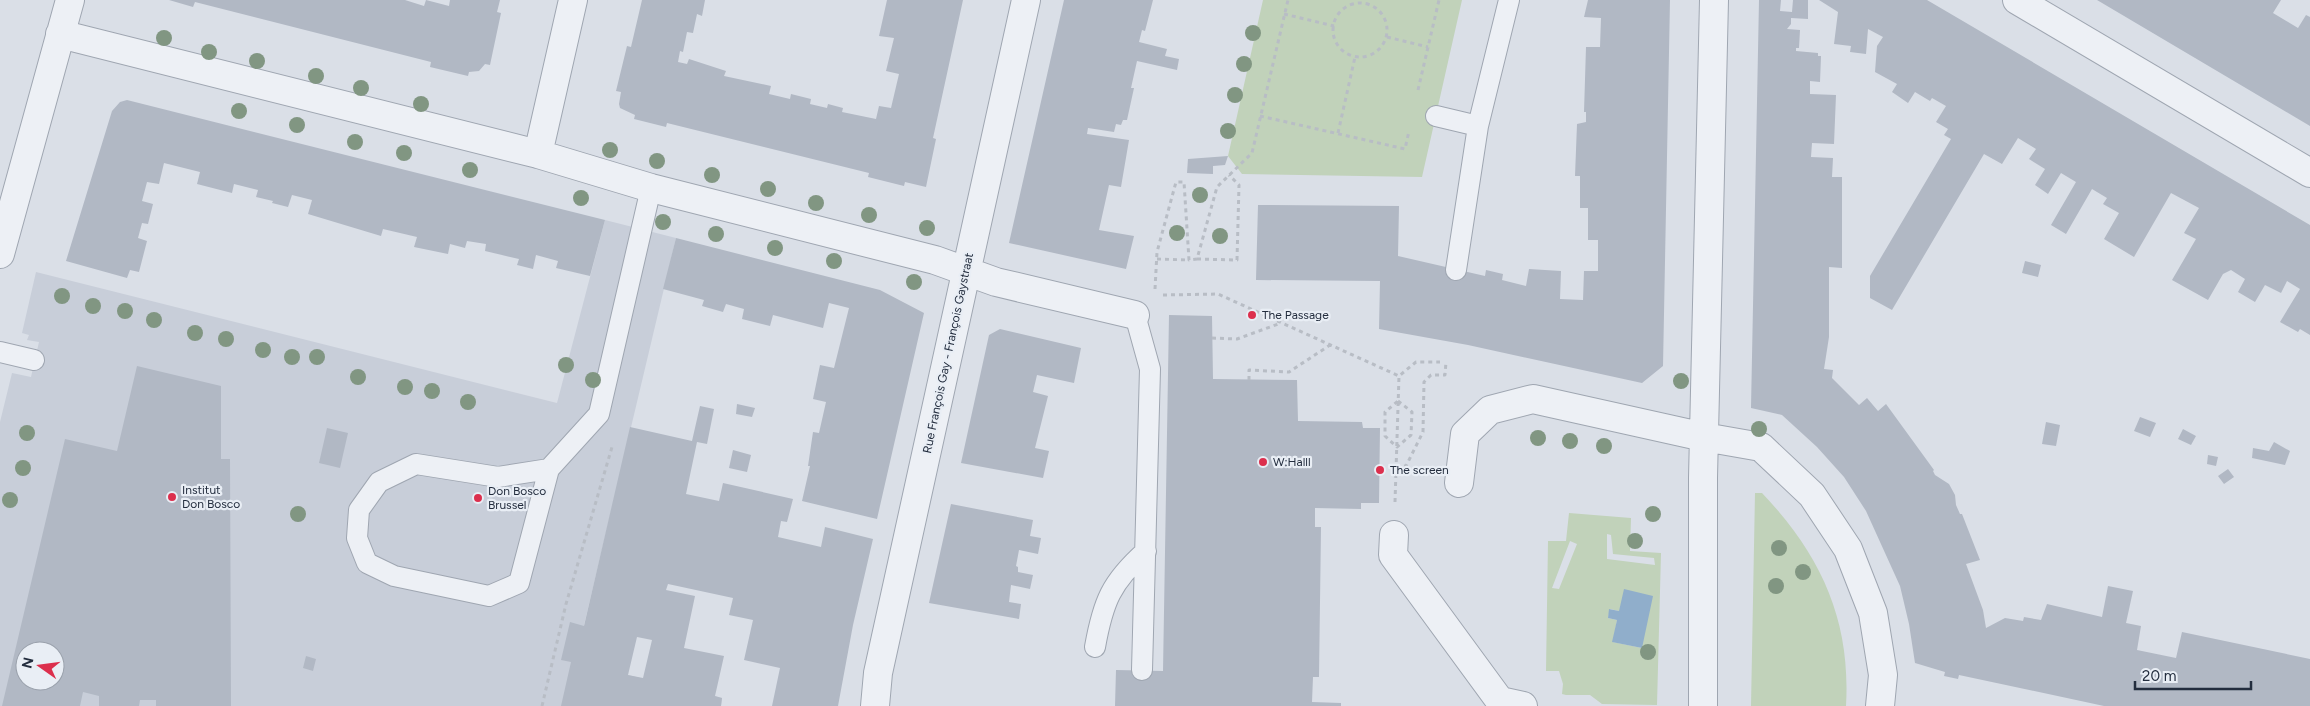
<svg xmlns="http://www.w3.org/2000/svg" width="2310" height="706" font-family="Figtree,sans-serif">
	<style>
		.built { fill: #c8ced9; fill-rule: evenodd }
		.green { fill: #c1d2ba; fill-rule: evenodd }
		.water { fill: #90aecb }
		.building { fill: #b1b8c4; fill-rule: evenodd }
		.lines { fill: none; stroke-linecap: round; stroke-linejoin: round }
		.service-casing { stroke: #9fa6b1; stroke-width: 22 }
		.pedestrian-casing { stroke: #9fa6b1; stroke-width: 30 }
		.minor-casing { stroke: #9fa6b1; stroke-width: 30 }
		.path { stroke: #b8bdc5; stroke-width: 3; stroke-dasharray: 4 4; stroke-linecap: butt }
		.service { stroke: #edf0f5; stroke-width: 20 }
		.pedestrian { stroke: #edf0f5; stroke-width: 28 }
		.minor { stroke: #edf0f5; stroke-width: 28 }
		.tree { fill: #819682 }
		.poi-dot { fill: #dc2f4d; stroke: #e9eef5; stroke-width: 2 }
		.labels { text-anchor: middle; stroke-width: 4.5; stroke-linejoin: round; paint-order: stroke }
		.poi-label { font-size: 12px; fill: #232d3e; stroke: #e9eef5; text-anchor: start }
		.street-label { font-size: 12px; fill: #232d3e; stroke: #e9eef5 }
	</style>
	<rect width="100%" height="100%" fill="#dadfe7"/>
	<!-- built -->
	<path class="built" d="M605 220 676 238 584 625 628 675 722 698 721 706H0V422L12 373 31 377 39 342 27 340 29 335 22 333 36 272 557 403ZM25 651H55V681H25Z"/>
	<!-- green -->
	<path class="green" d="M1263 0H1462L1422 177 1242 174 1228 156Z
		M1755 493H1762C1821 555 1851 620 1846 706H1751Z
		M1569 513 1631 518 1630 551 1661 553 1657 705 1602 704 1590 695H1566L1562 694 1563 684 1559 671H1546L1548 541H1566ZM1607 534 1611 535 1613 554 1654 558 1655 565 1607 559ZM1570 541 1577 544 1559 589 1552 588ZM1610 609 1619 611 1642 648 1613 642 1617 620 1608 618Z"/>
	<!-- water -->
	<path class="water" d="M1624 589 1653 596 1642 648 1612 642 1617 620 1608 618 1609 609 1619 611Z"/>
	<!-- building -->
	<path class="building" d="M169 0H405L424 6 426 0 449 6 450 0H500L497 12 501 13 490 65 485 64 479 71 469 72 468 76 430 67 431 62 195 2 193 7Z
		M642 0H705L702 16 697 14 693 33 687 32 683 52 680 51 678 62 687 64 689 59 726 71 724 76 771 86 769 94 790 99 791 94 811 99 810 104 827 108 828 104 843 108 842 112 876 119 879 106 891 108 899 74 886 71 894 38 879 36 887 0H963L933 138 936 139 926 187 905 182 904 186 868 177 869 173 667 123 666 127 634 119 635 115 620 108 619 104 621 92 616 91 627 46 631 47Z
		M1064 0H1153L1145 31 1142 30 1139 42 1167 49 1165 56 1179 59 1177 70 1137 61 1131 88H1134L1127 120H1123L1121 125 1116 124 1114 132 1088 128 1087 134 1129 140 1121 187 1109 185 1099 230 1134 236 1126 269 1009 243Z
		M1588 0H1670L1663 366 1642 383 1468 345 1379 329 1380 281 1256 280 1258 205 1399 206 1398 256 1485 276 1486 270 1503 274 1502 280 1526 286 1529 269 1561 271 1560 299 1583 300 1584 271H1598V240H1588V208H1580V176H1575L1577 124 1586 122V112H1584L1586 47H1600L1601 18 1584 17Z
		M1759 0H1781L1780 11 1792 12 1793 0H1808V19L1791 18V24L1787 29 1800 30 1799 48H1796V51L1818 53V56H1821L1820 82 1810 81V94L1836 95 1834 144 1812 143 1811 157 1833 158 1832 177H1842V268L1829 267V337L1824 369 1833 370 1832 378 1859 405 1867 398 1878 411 1886 404 1934 470 1933 471 1935 475 1949 484 1955 495 1956 505 1960 514H1962L1980 560 1966 564 1983 610 1986 628 2005 618 2023 621 2024 617 2041 620 2047 604 2102 617 2108 586 2133 591 2126 623 2141 626 2137 650 2176 658 2182 632 2310 659V706H2104L1959 675 1958 679 1944 676 1945 672 1915 663 1909 624 1900 586 1866 511 1844 477 1817 447 1782 415 1751 408Z
		M1819 0H1927L2310 225V335L2300 329 2298 332 2280 322 2300 289 2287 281 2281 293 2265 285 2255 302 2238 292 2245 279 2231 270 2223 274 2208 300 2172 280 2196 239 2184 233 2199 208 2171 193 2134 257 2104 239 2119 213 2103 204 2107 198 2092 189 2066 234 2051 225 2076 182 2061 173 2048 194 2035 185 2045 169 2029 159 2036 149 2018 138 2002 164 1984 154 1892 310 1870 298V276L1951 139 1944 135 1948 129 1936 122 1946 106 1932 98 1930 101 1915 92 1908 103 1892 92 1897 84 1875 72 1877 46 1883 37 1868 29 1866 54 1850 52 1851 46 1834 44 1838 12Z
		M2097 0H2281L2273 13 2298 28 2306 15 2310 17V126Z
		M127 100 605 220 590 276 556 268 558 261 536 255 533 269 517 265 519 259 485 251 486 244 467 241 465 248 450 244 448 254 414 247 417 237 383 229 381 236 308 214 312 200 292 195 288 207 272 203 273 201 256 197 258 190 234 184 232 193 197 184 200 172 164 163 159 184 147 182 142 201 153 204 148 224 142 223 138 238 147 241 139 272 130 270 127 278 66 261 112 111 120 102Z
		M1228 156 1225 165 1213 166V174L1187 173 1188 159Z
		M676 238 880 290 924 313 877 519 802 501 810 466H808L813 432 819 433 826 402 813 399 820 365 834 368 849 308 829 303 823 328 773 315 770 326 742 319 744 309 726 304 723 312 702 306 704 300 663 289Z
		M2025 261 2041 265 2038 277 2022 273Z
		M1169 315 1212 316 1213 379 1297 380 1298 421 1362 422 1363 428H1380L1379 503H1361V509L1315 508V527H1321L1319 677H1313L1312 702 1341 703V706H1115L1116 670 1163 671Z
		M1000 329 1081 348 1074 383 1037 375 1033 392 1048 396 1035 448 1049 451 1043 478 961 463 989 335Z
		M137 366 221 386V459H230L231 706H156V700H140L139 706H99V696L83 692 80 706H2L65 439 117 451ZM25 651H55V681H25Z
		M737 404 755 408 752 417 736 414Z
		M700 406 714 409 707 444 697 442 686 494 719 501 723 483 793 499 787 522 781 521 778 537 821 547 825 527 873 539 853 625 838 706H772L780 668 744 660 753 620 729 615 733 598 668 584 666 590 695 596 684 648 724 656 715 696 722 698 721 706H561L571 662 561 660 570 622 584 626 630 427 692 441ZM637 637 652 640 643 678 628 675Z
		M2140 417 2156 423 2150 437 2134 431Z
		M2046 422 2060 425 2056 446 2042 444Z
		M327 428 348 433 340 468 319 463Z
		M2183 429 2196 436 2191 445 2178 439Z
		M2274 442 2290 451 2285 465 2252 458 2253 448 2269 451Z
		M733 450 751 455 747 472 729 468Z
		M2208 455 2218 457 2216 466 2207 464Z
		M2228 469 2234 477 2224 484 2218 476Z
		M951 504 1033 520 1030 536 1041 538 1038 554 1019 550 1016 566 1018 567V572L1033 575 1030 589 1011 585 1009 602 1021 604 1019 619 929 603Z
		M306 656 316 659 313 671 303 668Z"/>
	<g class="lines">
		<!-- service casing -->
		<g class="service-casing">
			<path id="service" d="M1436 116 1478 126
				M1456 270 1478 126 1509 0
				M1135 315 1150 369 1142 670
				M0 352 34 360
				M549 469 498 477 416 464 379 482 359 510 357 538 367 563 394 576 489 596 519 583 549 469 599 414 651 188
				M1095 647C1103 602 1111 582 1146 551"/>
		</g>
		<!-- pedestrian casing -->
		<g class="pedestrian-casing">
			<path id="pedestrian" d="M1394 535 1393 555 1500 701 1523 706"/>
		</g>
		<!-- minor casing -->
		<g class="minor-casing">
			<path id="minor" d="M2017 0 2310 173
				M60 34 538 154 651 188 935 260 996 282 1135 315
				M538 154 573 0
				M0 254 70 0
				M1459 483 1465 434 1490 410 1533 399 1704 437 1761 447 1812 495 1848 549 1873 613 1883 675 1880 706
				M875 706 878 673 1026 0
				M1703 706V478L1714 0"/>
		</g>
		<!-- path -->
		<path class="path" d="M1333 30a27 27 0 1 1 54 0a27 27 0 1 1-54 0Z
			M1284 14 1334 26
			M1387 37 1428 47
			M1418 90 1439 0
			M1260 116 1405 149 1409 131
			M1338 133 1355 57
			M1157 259 1189 260
			M1197 259 1237 260 1239 185 1229 175
			M1155 289 1157 252 1176 182H1184L1189 260 1197 259 1217 187 1252 153 1288 0
			M1163 295 1218 294 1399 376 1416 362H1440
			M1212 338 1237 339 1281 323
			M1249 380V370L1289 372 1330 345
			M1398 401 1412 412 1411 435 1397 447 1385 436V412Z
			M1380 467 1406 466 1423 432 1424 382 1431 375H1445L1446 362
			M1395 502 1399 376
			M542 706 566 604 612 447"/>
		<!-- service -->
		<use href="#service" class="service"/>
		<!-- pedestrian -->
		<use href="#pedestrian" class="pedestrian"/>
		<!-- minor -->
		<use href="#minor" class="minor"/>
	</g>
	<!-- trees -->
	<g class="tree">
		<circle cx="1253" cy="33" r="8"/>
		<circle cx="164" cy="38" r="8"/>
		<circle cx="209" cy="52" r="8"/>
		<circle cx="257" cy="61" r="8"/>
		<circle cx="1244" cy="64" r="8"/>
		<circle cx="316" cy="76" r="8"/>
		<circle cx="361" cy="88" r="8"/>
		<circle cx="1235" cy="95" r="8"/>
		<circle cx="421" cy="104" r="8"/>
		<circle cx="239" cy="111" r="8"/>
		<circle cx="297" cy="125" r="8"/>
		<circle cx="1228" cy="131" r="8"/>
		<circle cx="355" cy="142" r="8"/>
		<circle cx="610" cy="150" r="8"/>
		<circle cx="404" cy="153" r="8"/>
		<circle cx="657" cy="161" r="8"/>
		<circle cx="470" cy="170" r="8"/>
		<circle cx="712" cy="175" r="8"/>
		<circle cx="768" cy="189" r="8"/>
		<circle cx="1200" cy="195" r="8"/>
		<circle cx="581" cy="198" r="8"/>
		<circle cx="816" cy="203" r="8"/>
		<circle cx="869" cy="215" r="8"/>
		<circle cx="663" cy="222" r="8"/>
		<circle cx="927" cy="228" r="8"/>
		<circle cx="1177" cy="233" r="8"/>
		<circle cx="716" cy="234" r="8"/>
		<circle cx="1220" cy="236" r="8"/>
		<circle cx="775" cy="248" r="8"/>
		<circle cx="834" cy="261" r="8"/>
		<circle cx="914" cy="282" r="8"/>
		<circle cx="62" cy="296" r="8"/>
		<circle cx="93" cy="306" r="8"/>
		<circle cx="125" cy="311" r="8"/>
		<circle cx="154" cy="320" r="8"/>
		<circle cx="195" cy="333" r="8"/>
		<circle cx="226" cy="339" r="8"/>
		<circle cx="263" cy="350" r="8"/>
		<circle cx="292" cy="357" r="8"/>
		<circle cx="317" cy="357" r="8"/>
		<circle cx="566" cy="365" r="8"/>
		<circle cx="358" cy="377" r="8"/>
		<circle cx="593" cy="380" r="8"/>
		<circle cx="1681" cy="381" r="8"/>
		<circle cx="405" cy="387" r="8"/>
		<circle cx="432" cy="391" r="8"/>
		<circle cx="468" cy="402" r="8"/>
		<circle cx="1759" cy="429" r="8"/>
		<circle cx="27" cy="433" r="8"/>
		<circle cx="1538" cy="438" r="8"/>
		<circle cx="1570" cy="441" r="8"/>
		<circle cx="1604" cy="446" r="8"/>
		<circle cx="23" cy="468" r="8"/>
		<circle cx="10" cy="500" r="8"/>
		<circle cx="298" cy="514" r="8"/>
		<circle cx="1653" cy="514" r="8"/>
		<circle cx="1635" cy="541" r="8"/>
		<circle cx="1779" cy="548" r="8"/>
		<circle cx="1803" cy="572" r="8"/>
		<circle cx="1776" cy="586" r="8"/>
		<circle cx="1648" cy="652" r="8"/>
	</g>
	<!-- markers -->
	<g class="poi-dot">
		<circle cx="1252" cy="315" r="5"/>
		<circle cx="1263" cy="462" r="5"/>
		<circle cx="1380" cy="470" r="5"/>
		<circle cx="172" cy="497" r="5"/>
		<circle cx="478" cy="498" r="5"/>
	</g>
	<g class="labels">
		<!-- poi labels -->
		<g class="poi-label">
			<text x="1262" y="319">The Passage</text>
			<text x="1273" y="466">W:Halll</text>
			<text x="1390" y="474">The screen</text>
			<text x="182" y="494">Institut<tspan x="182" dy="14">Don Bosco</tspan></text>
			<text x="488" y="495">Don Bosco<tspan x="488" dy="14">Brussel</tspan></text>
		</g>
		<!-- street labels -->
		<g class="street-label">
			<text transform="translate(948 353) rotate(-78)" y="4">Rue François Gay - François Gaystraat</text>
		</g>
	</g>
	<!-- north arrow -->
	<g transform="translate(40 666) rotate(284)"><circle r="24" fill="#e9eef5" stroke="#9aa1ac"/>
	<path d="M0-4L9 19L0 12L-9 19Z" fill="#dc2f4d"/>
	<text y="-8" font-size="14" font-weight="bold" text-anchor="middle" fill="#232d3e">N</text>
	</g>
	<!-- scale -->
	<path d="M2135 681v8h116v-8" fill="none" stroke="#232d3e" stroke-width="2.5"/>
	<text x="2142" y="681" font-size="15" fill="#232d3e" stroke="#e9eef5" stroke-width="4" paint-order="stroke">20 m</text>
</svg>
